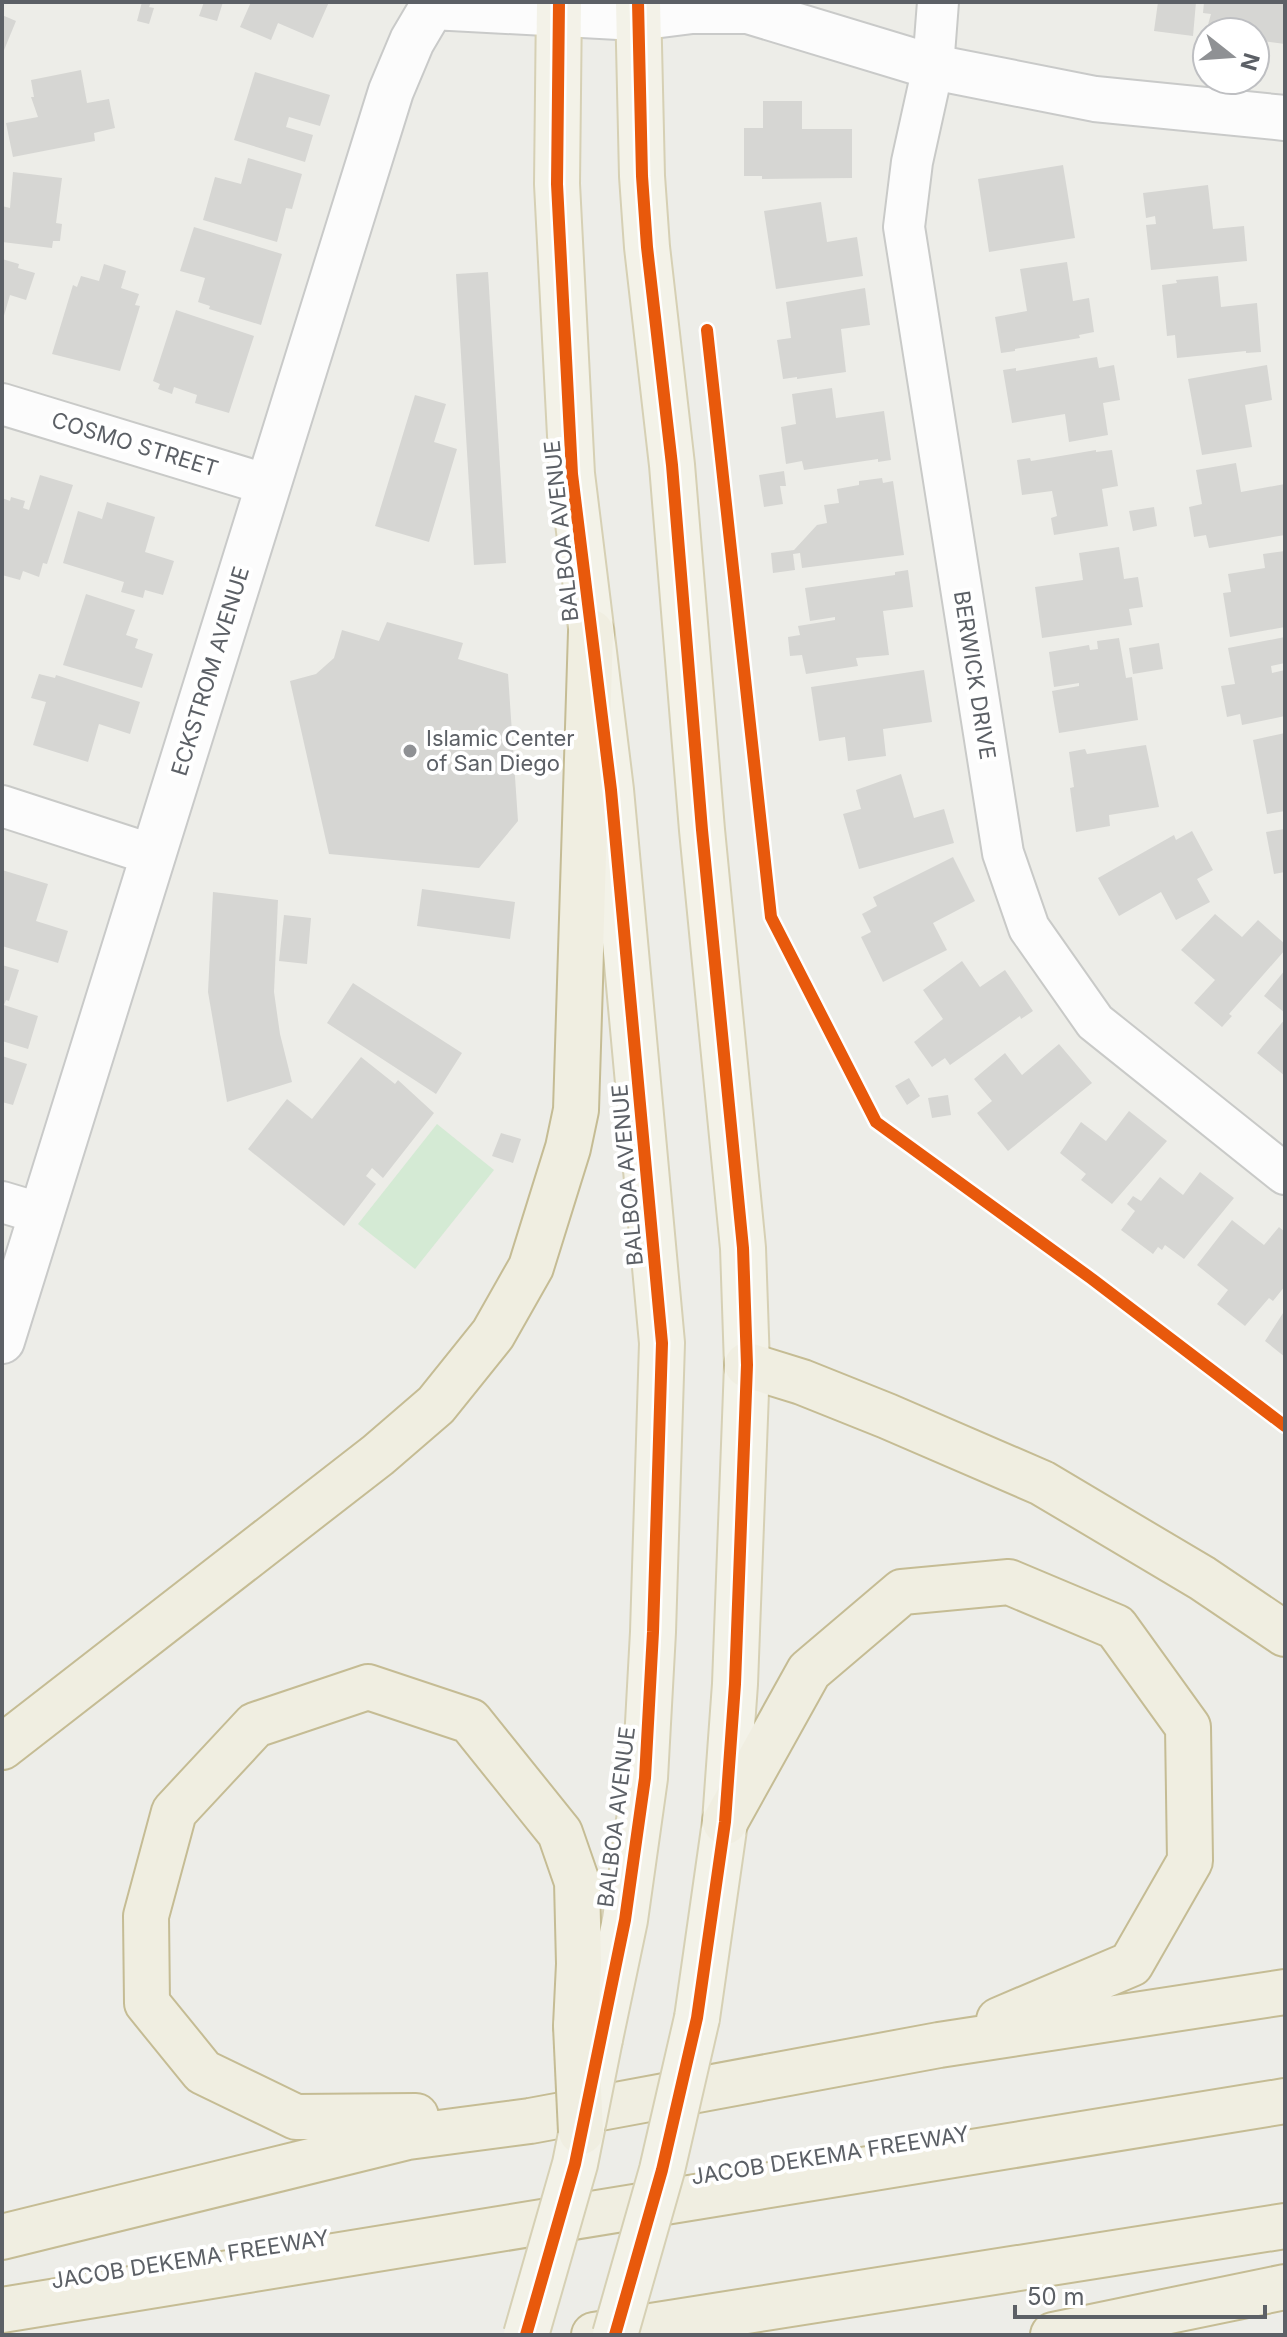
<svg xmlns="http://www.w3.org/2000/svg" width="1287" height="2337" font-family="Inter,sans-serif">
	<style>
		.green { fill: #d4ead4 }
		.building { fill: #d6d6d3 }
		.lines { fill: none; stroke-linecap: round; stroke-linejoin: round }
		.street-casing { stroke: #c9cac8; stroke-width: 44 }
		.secondary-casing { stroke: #c9cac9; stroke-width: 48 }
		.primary-casing { stroke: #d6d0b4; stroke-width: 48 }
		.highway-casing { stroke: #c5bc94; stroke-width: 48 }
		.street { stroke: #fcfcfc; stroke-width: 40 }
		.secondary { stroke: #fcfcfc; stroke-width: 44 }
		.primary { stroke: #f3f2e8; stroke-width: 44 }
		.highway { stroke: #f0eee1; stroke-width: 44 }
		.primary-bridge-casing { stroke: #d6d0b4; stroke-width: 48; stroke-linecap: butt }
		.highway-bridge-casing { stroke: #c5bc94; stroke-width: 48; stroke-linecap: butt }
		.primary-bridge { stroke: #f3f2e8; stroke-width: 44 }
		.highway-bridge { stroke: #f0eee1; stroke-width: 44 }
		.cycleway-casing { stroke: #fff; stroke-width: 17 }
		.cycleway { stroke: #e8590c; stroke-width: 12 }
		.poi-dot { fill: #8f9194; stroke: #fff; stroke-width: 3 }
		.labels { text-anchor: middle; stroke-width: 8; stroke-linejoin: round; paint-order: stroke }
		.street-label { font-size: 22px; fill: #5c6066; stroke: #fff }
		.poi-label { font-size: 22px; fill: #5c6066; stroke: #fff; text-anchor: start }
	</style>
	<rect width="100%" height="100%" fill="#edede8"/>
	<!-- green -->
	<path class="green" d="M437 1124 494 1170 415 1269 358 1224Z"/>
	<!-- building -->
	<path class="building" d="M142 2H151L149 7 154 8 149 24 137 21Z
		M204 2H223L217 21 199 16Z
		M251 2H329L313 38 278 23 271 40 240 27Z
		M1158 2H1196L1193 36 1154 31Z
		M1204 2H1285V44L1255 40V32H1206L1211 14 1203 13Z
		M2 15 16 21 2 55Z
		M81 70 87 103 109 99 115 128 94 133 95 141 13 157 6 123 38 117 31 97H34L31 80Z
		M255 72 330 95 320 126 289 117 286 127 313 135 305 162 234 140Z
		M763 101H802V129H852V178L762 179V176H744V128H763Z
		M248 158 302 174 292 209 286 208 277 242 203 220 215 177 241 184Z
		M1063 165 1075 238 989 252 978 179Z
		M13 172 62 178 56 223 62 224 60 241H53L52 248 2 242V206L10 208Z
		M1208 185 1213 229 1244 226 1247 261 1151 270 1146 225 1156 224 1155 216 1146 218 1143 193Z
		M821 202 827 242 857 237 863 276 776 289 764 211Z
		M194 227 282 254 261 325 209 309 210 306 198 302 205 278 180 271Z
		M2 259 19 264 18 268 35 273 26 300 10 295 3 319Z
		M1067 262 1073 301 1089 298 1094 332 1079 335 1080 338 1015 349V351L1001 353 995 317 1027 311 1020 269Z
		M104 264 126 271 121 288 139 294 135 305 140 306 120 371 52 354 73 285 77 287 81 276 99 281Z
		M488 272 506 563 474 565 456 274Z
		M1218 276 1221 307 1257 303 1261 352 1246 353V351L1177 358 1175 335 1167 336 1162 285 1177 283 1176 280Z
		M865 288 870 325 841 329 846 372 797 379V377L783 379 777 340 791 338 786 302Z
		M176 310 254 336 229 413 195 403 197 395 174 387 172 394 158 389 160 384 153 381Z
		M1097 357 1099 368 1114 365 1120 400 1103 403 1108 435 1069 442 1065 414 1012 423 1003 370 1016 368V371Z
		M1267 365 1272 400 1245 405 1252 447 1202 455 1188 379Z
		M832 388 836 418 884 411 891 460 878 462V459L804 470 802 461 786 464 781 427 796 424 792 394Z
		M415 395 446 404 434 442 457 449 429 542 375 526Z
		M1096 450V452L1112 450 1118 486 1102 489 1108 526 1054 535 1051 518 1057 516 1052 491 1022 495 1017 460 1030 458 1031 461Z
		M1236 463 1241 492 1285 484V535L1209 548 1206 535 1194 537 1189 507 1202 504 1196 470Z
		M784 471 786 486H780L783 504 764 507 759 475Z
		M40 475 73 485 47 564 43 563 39 577 23 571 20 580 2 575V498L10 501 11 497 25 501 23 508 29 510Z
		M882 478 883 483 893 481 904 555 802 568 800 553 793 554 795 570 773 573 771 553 794 550 817 525 827 523 824 505 839 503 837 489 859 485V481Z
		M107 502 155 517 145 552 174 561 163 595 145 590 143 598 121 592 124 582 63 563 78 511 102 519Z
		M1154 507 1157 526 1133 531 1129 511Z
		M1119 547 1124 579 1138 577 1143 607 1129 609 1132 625 1042 638 1035 587 1083 580 1079 553Z
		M1285 551V627L1230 637 1223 593 1231 592 1228 574 1265 568 1263 554Z
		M908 570 913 607 883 611 889 655 856 658 858 666 806 674 802 655 790 656 788 637 800 635 798 626 835 620V617L810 621 805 588 895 575V572Z
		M86 594 135 610 126 635 138 639 135 648 153 654 142 688 63 665Z
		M387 622 463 643 458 659 508 674 518 821 479 868 329 854 290 681 316 674 334 658 342 630 379 641Z
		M1285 637V663L1271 666 1272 673 1285 670V716L1242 725 1240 714 1227 717 1221 686 1235 684 1228 648Z
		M1119 638 1126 678 1132 677 1138 720 1059 733 1052 691 1079 686V683L1054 687 1049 652 1089 645 1090 650 1098 649 1097 641Z
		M1159 643 1163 669 1133 674 1129 648Z
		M924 670 932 722 883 729 886 756 848 761 845 737 819 741 811 687Z
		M39 674 55 678 56 675 140 702 130 734 99 724 88 762 33 745 46 702 31 698Z
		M1285 733V811L1267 814 1253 740Z
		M1146 745 1159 807 1109 815 1110 826 1076 832 1070 788 1074 787 1069 752 1085 749 1087 754Z
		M901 774 914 818 944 809 954 843 859 869 843 814 861 809 856 790Z
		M1285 829V872L1274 874 1266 832Z
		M1192 831 1213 870 1197 879 1210 902 1176 920 1161 892 1119 916 1098 878 1174 835 1176 840Z
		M953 857 975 901 933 923 947 950 883 982 861 937 871 932 862 914 877 906 873 897Z
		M2 870 48 884 36 921 68 931 58 963 2 946Z
		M422 889 515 902 510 939 417 926Z
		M213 892 278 900 274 992 280 1034 292 1082 227 1102 208 992Z
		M1215 914 1242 937 1258 920 1285 944V950L1229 1014 1232 1016 1222 1027 1194 1003 1215 980 1181 950Z
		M284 915 311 918 307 964 279 961Z
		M962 961 980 987 1005 970 1033 1011 1021 1019 1020 1016 950 1065 945 1058 932 1067 914 1042 943 1019 923 990Z
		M2 965 19 970 9 1001 6 1000 4 1005 38 1016 28 1049 2 1041Z
		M1285 970V1013L1264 996Z
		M353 983 462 1053 436 1094 327 1023Z
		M1285 1019V1076L1257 1053Z
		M1059 1044 1092 1083 1008 1151 977 1113 992 1101 974 1079 1005 1053 1022 1075Z
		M2 1056 27 1064 13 1105 2 1102Z
		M361 1057 395 1084 398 1080 434 1113 383 1178 372 1168 366 1176 376 1184 344 1226 248 1149 287 1099 312 1119Z
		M909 1078 920 1096 907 1105 895 1086Z
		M948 1095 951 1115 932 1118 928 1098Z
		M1129 1111 1167 1141 1112 1204 1081 1180 1086 1174 1060 1153 1081 1122 1106 1141Z
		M501 1133 521 1139 513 1163 492 1156Z
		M1200 1172 1234 1198 1184 1259 1165 1245 1162 1250 1158 1247 1153 1254 1121 1230 1135 1211 1127 1204 1133 1196 1141 1201 1160 1177 1183 1195Z
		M1232 1220 1264 1245 1279 1227 1285 1232V1286L1273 1301 1269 1298 1245 1326 1217 1304 1228 1290 1197 1265Z
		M1285 1310V1357L1265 1341Z"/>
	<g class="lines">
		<!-- street casing -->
		<g class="street-casing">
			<path id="street" d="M938 2 933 67 912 162 904 227 1003 853 1029 928 1095 1022 1285 1174
				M2 404 268 485
				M2 806 153 855
				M2 1202 42 1214"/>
		</g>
		<!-- secondary casing -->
		<g class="secondary-casing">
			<path id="secondary" d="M432 7 637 18 692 11H748L933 67 1095 99 1285 118
				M2 1341 391 91 412 41 432 7"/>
		</g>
		<!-- primary casing -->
		<g class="primary-casing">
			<path id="primary" d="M559 2 557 184 572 474 611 790 662 1343 653 1632 645 1778 625 1920 600 2039
				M638 2 642 176 647 247 672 465 702 830 743 1248 747 1365 735 1684 725 1822 697 2018"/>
		</g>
		<!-- highway casing -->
		<g class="highway-casing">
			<path id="highway" d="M747 1365 802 1382 887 1416 1042 1483 1202 1578 1285 1634
				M2 1747 378 1455 436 1405 493 1334 531 1267 568 1148 576 1110 591 632
				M725 1822 809 1671 902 1592 1009 1582 1116 1627 1188 1727 1190 1861 1131 1964 999 2020
				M416 2116 296 2117 203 2072 147 2003 146 1916 174 1812 255 1725 368 1687 470 1721 560 1833 577 1882 579 1964 576 2026
				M2 2237 408 2137 530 2121 939 2045 1285 1992
				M2 2310 1285 2101
				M594 2335 1285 2226
				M1053 2335 1285 2287"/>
		</g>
		<!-- street -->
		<use href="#street" class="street"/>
		<!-- secondary -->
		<use href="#secondary" class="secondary"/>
		<!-- primary -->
		<use href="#primary" class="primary"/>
		<!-- highway -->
		<use href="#highway" class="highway"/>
		<!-- primary-bridge casing -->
		<g class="primary-bridge-casing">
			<path id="primary-bridge" d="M526 2335 575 2164 600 2039
				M615 2335 662 2170 697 2018"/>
		</g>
		<!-- highway-bridge casing -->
		<g class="highway-bridge-casing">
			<path id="highway-bridge" d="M576 2026 581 2132"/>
		</g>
		<!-- primary-bridge -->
		<use href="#primary-bridge" class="primary-bridge"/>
		<!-- highway-bridge -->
		<use href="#highway-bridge" class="highway-bridge"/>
		<!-- cycleway casing -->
		<g class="cycleway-casing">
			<path id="cycleway" d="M707 330 771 917 876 1122 1092 1279 1285 1426
				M526 2335 575 2164 625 1920 645 1778 653 1632 662 1343 611 790 572 474 557 184 559 2
				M615 2335 662 2170 697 2018 725 1822 735 1684 747 1365 743 1248 702 830 672 465 647 247 642 176 638 2"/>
		</g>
		<!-- cycleway -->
		<use href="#cycleway" class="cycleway"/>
	</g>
	<!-- markers -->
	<circle class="poi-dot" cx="410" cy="751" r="8"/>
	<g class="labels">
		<!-- street labels -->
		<g class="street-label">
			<text transform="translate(135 444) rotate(17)" y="8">COSMO STREET</text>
			<text transform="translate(561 531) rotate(-96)" y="8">BALBOA AVENUE</text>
			<text transform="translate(210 671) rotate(-73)" y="8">ECKSTROM AVENUE</text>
			<text transform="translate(975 675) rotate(81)" y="8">BERWICK DRIVE</text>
			<text transform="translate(627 1175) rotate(-95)" y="8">BALBOA AVENUE</text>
			<text transform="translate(616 1817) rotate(-83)" y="8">BALBOA AVENUE</text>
			<text transform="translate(830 2155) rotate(-9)" y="8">JACOB DEKEMA FREEWAY</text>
			<text transform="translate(190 2259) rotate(-9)" y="8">JACOB DEKEMA FREEWAY</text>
		</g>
		<!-- poi labels -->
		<g class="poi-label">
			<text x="426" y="746">Islamic Center<tspan x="426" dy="25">of San Diego</tspan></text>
		</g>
	</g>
	<!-- border -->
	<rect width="1287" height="2337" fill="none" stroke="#5c6066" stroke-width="8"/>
	<!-- north arrow -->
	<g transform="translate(1231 56) rotate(107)"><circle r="38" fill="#ffffff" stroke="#bebfc2" stroke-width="2"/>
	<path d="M0-6L14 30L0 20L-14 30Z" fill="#8f9194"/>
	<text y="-12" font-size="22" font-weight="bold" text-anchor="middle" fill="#5c6066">N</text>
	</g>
	<!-- scale -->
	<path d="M1015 2305v12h250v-12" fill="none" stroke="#5c6066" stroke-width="4"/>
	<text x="1027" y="2305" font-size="24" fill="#5c6066" stroke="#ffffff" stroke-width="6" paint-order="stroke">50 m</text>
</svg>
